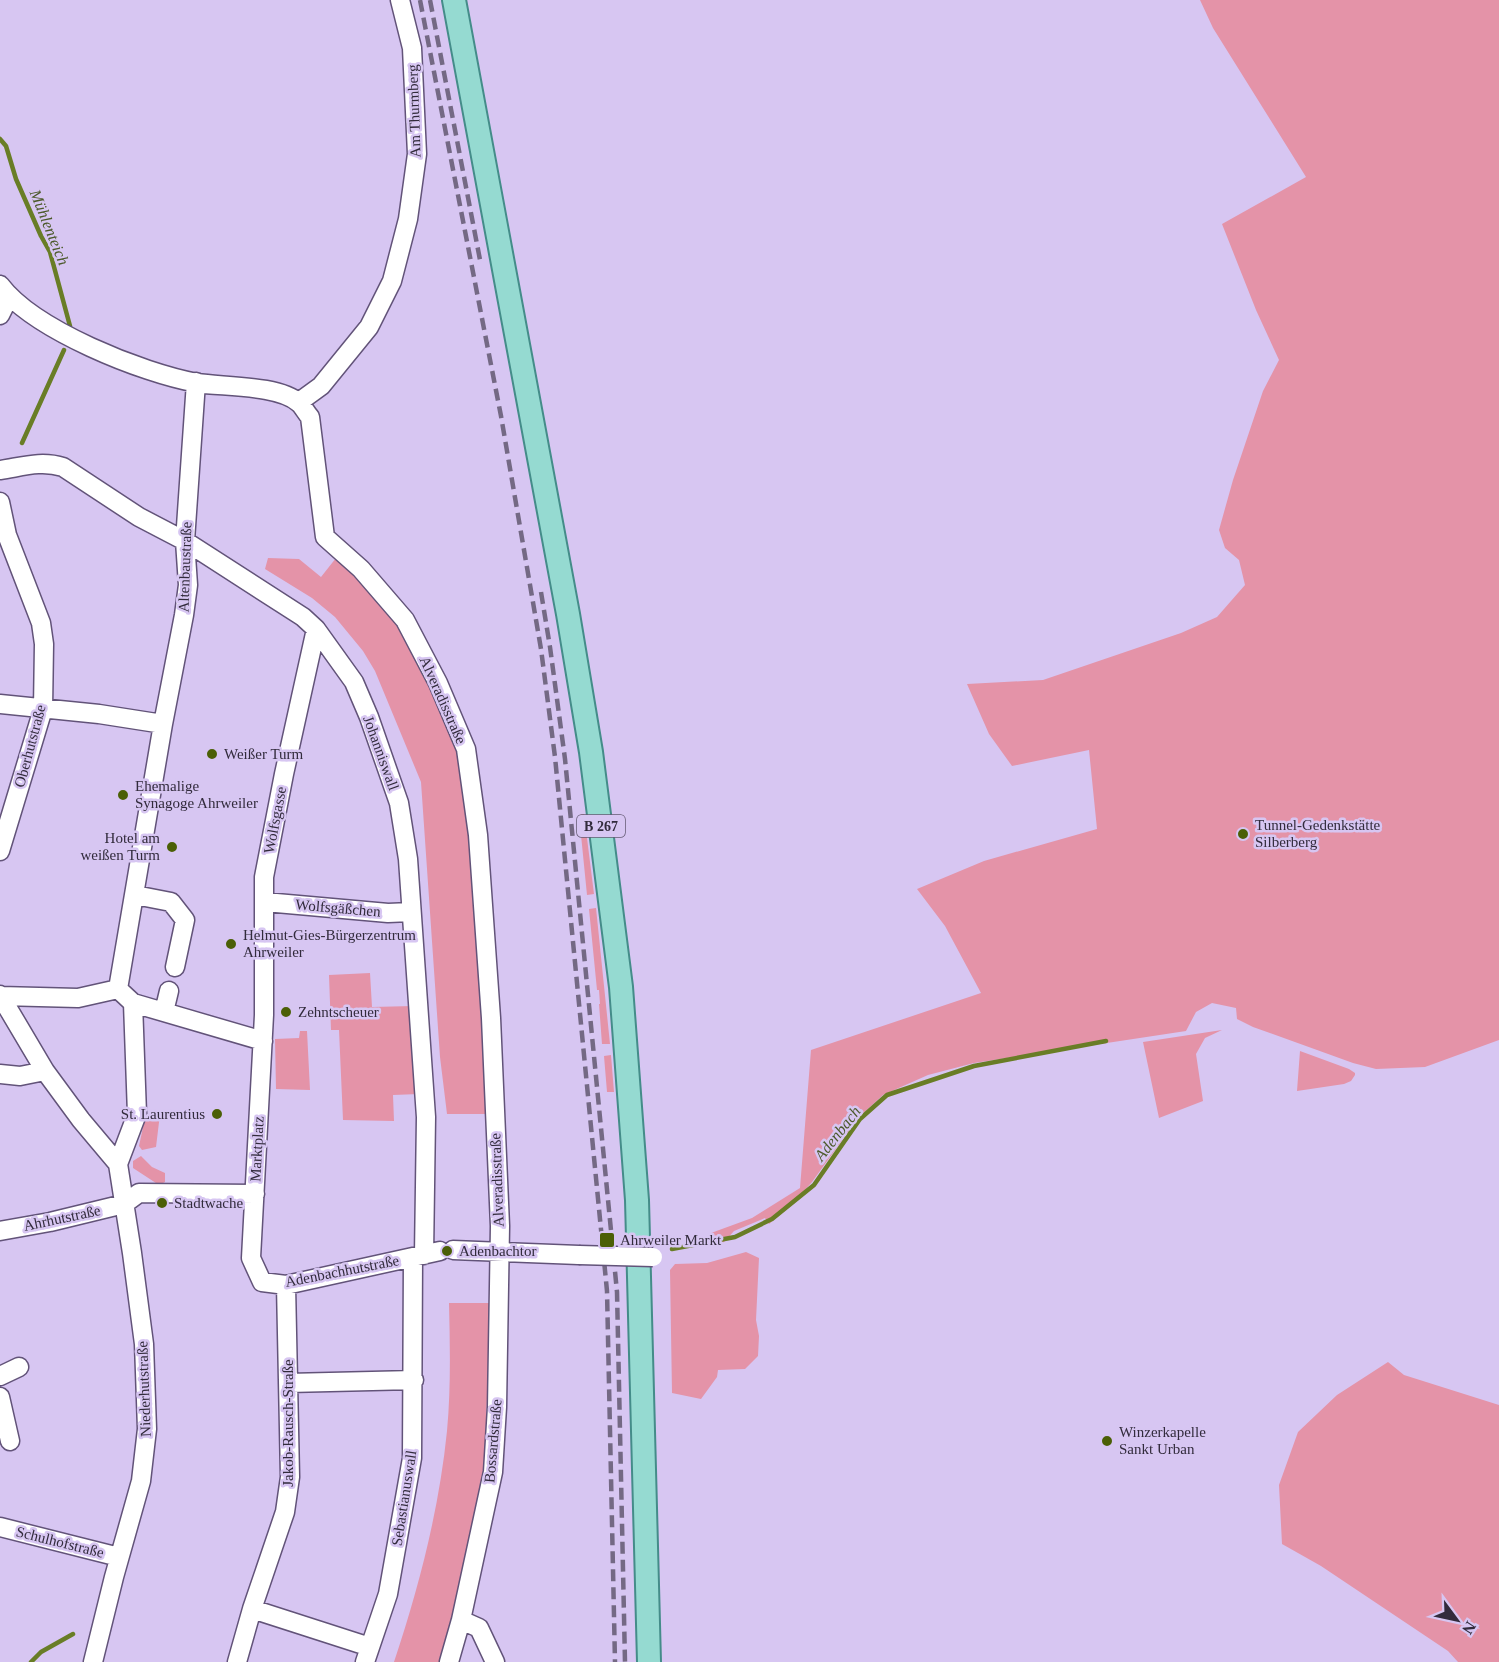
<svg xmlns="http://www.w3.org/2000/svg" width="1499" height="1662" font-family="'Times New Roman',serif">
	<style>
		.green { fill: #e493a8 }
		.lines { fill: none; stroke-linecap: round; stroke-linejoin: round }
		.stream { stroke: #697d26; stroke-width: 4.5 }
		.minor-casing { stroke: #625379; stroke-width: 21 }
		.major-casing { stroke: #448c89; stroke-width: 26 }
		.minor { stroke: #fff; stroke-width: 18 }
		.major { stroke: #95dad1; stroke-width: 22 }
		.rail { stroke: #746984; stroke-width: 4.5; stroke-dasharray: 12 6; stroke-linecap: butt }
		.minor-bridge-casing { stroke: #625379; stroke-width: 21; stroke-linecap: butt }
		.minor-bridge { stroke: #fff; stroke-width: 18 }
		.poi-dot { fill: #4b5f06; stroke: #d7c6f2; stroke-width: 2 }
		.labels { text-anchor: middle; stroke-width: 5; stroke-linejoin: round; paint-order: stroke }
		.shield { fill: #d7c6f2; stroke: #645a73; stroke-width: 1.5 }
		.shield-label { font-size: 14px; font-weight: bold; fill: #322b3c }
		.street-label { font-size: 15px; fill: #322b3c; stroke: #d7c6f2 }
		.poi-label { font-size: 15px; fill: #322b3c; stroke: #d7c6f2; text-anchor: start }
		.water-label { font-size: 16px; font-style: italic; fill: #4b5929; stroke: #d7c6f2 }
	</style>
	<rect width="100%" height="100%" fill="#d7c6f2"/>
	<!-- green -->
	<path class="green" d="M1200 0H1499V1040L1425 1067 1376 1069 1353 1063 1253 1027 1237 1019 1236 1008 1212 1003 1196 1012 1186 1031 974 1063 928 1075 883 1095 858 1118 812 1182 803 1192 805 1194 769 1224 765 1218 734 1231 724 1242 708 1246 711 1233 752 1218 800 1188 811 1050 981 993 945 926 917 889 984 861 1097 829 1089 750 1012 766 989 734 967 684 1043 680 1181 633 1217 617 1245 585 1239 560 1225 548 1219 530 1233 480 1263 391 1279 360 1256 310 1222 224 1306 177 1213 28Z
		M268 558 299 559 321 577 336 558 355 574 400 622 433 686 459 751 471 838 491 1114H447L440 1057 421 782 375 671 363 651 335 617 312 598 265 569Z
		M584 814 594 894 587 895 579 815Z
		M596 908 610 1044H602L599 1004H600L599 990H597L589 909Z
		M370 973 372 1007 413 1006 419 1094 393 1095 394 1121 343 1120 339 1030H331L329 975Z
		M1222 1030 1205 1038 1196 1054 1203 1101 1159 1118 1143 1042Z
		M300 1031H307L310 1090 276 1089 275 1039 299 1038Z
		M1300 1051 1349 1069 1355 1073V1075L1351 1081 1344 1084 1297 1091Z
		M611 1055 614 1092H607L604 1056Z
		M160 1114 156 1147 142 1150 139 1146 145 1118Z
		M141 1156 152 1167 165 1173V1182L159 1185 133 1168V1161Z
		M746 1252 759 1258 756 1320 759 1336 758 1356 745 1369 718 1370 717 1377 701 1399 672 1393 670 1270 675 1264 707 1263Z
		M449 1303H491L484 1470 459 1603 440 1662H394C419 1587 439 1510 447 1431 451 1389 450 1346 449 1303Z
		M1388 1362 1404 1375 1499 1405V1662H1458L1448 1651 1321 1566 1282 1544 1279 1485 1298 1432 1337 1395Z"/>
	<g class="lines">
		<!-- stream -->
		<path class="stream" d="M0 139 6 146 16 179 41 236 50 252 70 326
			M22 443 64 350
			M672 1249 735 1237 772 1219 814 1185 860 1119 887 1095 974 1066 1106 1041
			M31 1662 41 1652 73 1634"/>
		<!-- minor casing -->
		<g class="minor-casing">
			<path id="minor" d="M0 285C34 330 142 373 197 383 224 387 279 385 299 403 303 406 306 413 310 417L325 537 361 569 405 620 438 683 466 749 478 835 491 1018 500 1226 497 1407 493 1472 461 1620 449 1662
				M0 315 9 297
				M299 402 321 386 369 327 392 281 408 219 417 154 412 48 400 0
				M0 470C21 467 41 460 63 467L139 517 185 541 303 617 316 629 354 682 369 717 399 803 408 859 426 1117 424 1255
				M0 502 7 535 41 623 44 644 43 709 0 851
				M316 629 284 774 264 877V1015L251 1258 262 1282 286 1285 440 1251
				M0 704 99 714 163 724
				M135 895 171 902 185 920 175 967
				M265 902 388 913 411 912
				M118 989 163 724 184 615 188 585 185 541 196 382
				M0 995 45 1071 81 1120 118 1164 132 1253 144 1344 147 1429 141 1481 114 1577 93 1662
				M0 996 78 998 118 989
				M133 1003 263 1041
				M164 1012 169 991
				M0 1074 20 1076 45 1071
				M118 1164 137 1114 133 1003 118 989
				M0 1231 50 1222 124 1204 139 1193 255 1194
				M453 1250 579 1255
				M0 1376 19 1367
				M288 1383 414 1380
				M0 1397 10 1441
				M0 1527 119 1557
				M252 1609 370 1647
				M461 1620 479 1628 495 1662
				M237 1662 252 1609 285 1512 290 1477 286 1285
				M365 1662 388 1594 412 1458 413 1257"/>
		</g>
		<!-- major casing -->
		<g class="major-casing">
			<path id="major" d="M454 0 568 614 591 752 621 987 637 1200 649 1662"/>
		</g>
		<!-- minor -->
		<use href="#minor" class="minor"/>
		<!-- major -->
		<use href="#major" class="major"/>
		<!-- rail -->
		<path class="rail" d="M420 0 501 416 541 649 555 757 607 1291 615 1662
			M430 0 481 265
			M541 592 550 647 565 759 617 1292 625 1662"/>
		<!-- minor-bridge casing -->
		<g class="minor-bridge-casing">
			<path id="minor-bridge" d="M579 1255 653 1257"/>
		</g>
		<!-- minor-bridge -->
		<use href="#minor-bridge" class="minor-bridge"/>
	</g>
	<!-- markers -->
	<g class="poi-dot">
		<circle cx="212" cy="754" r="6"/>
		<circle cx="123" cy="795" r="6"/>
		<circle cx="1243" cy="834" r="6"/>
		<circle cx="172" cy="847" r="6"/>
		<circle cx="231" cy="944" r="6"/>
		<circle cx="286" cy="1012" r="6"/>
		<circle cx="217" cy="1114" r="6"/>
		<circle cx="162" cy="1203" r="6"/>
		<rect x="599" y="1232" width="16" height="16" rx="3"/>
		<circle cx="447" cy="1251" r="6"/>
		<circle cx="1107" cy="1441" r="6"/>
	</g>
	<g class="labels">
		<!-- shield labels -->
		<rect class="shield" x="577" y="815" width="48" height="22" rx="4.5"/>
		<g class="shield-label">
			<text x="601" y="831">B 267</text>
		</g>
		<!-- street labels -->
		<g class="street-label">
			<text transform="translate(414 111) rotate(-92)" y="5">Am Thurmberg</text>
			<text transform="translate(185 567) rotate(-88)" y="5">Altenbaustraße</text>
			<text transform="translate(443 700) rotate(66)" y="5">Alveradisstraße</text>
			<text transform="translate(30 746) rotate(-75)" y="5">Oberhutstraße</text>
			<text transform="translate(381 753) rotate(70)" y="5">Johanniswall</text>
			<text transform="translate(275 820) rotate(-79)" y="5">Wolfsgasse</text>
			<text transform="translate(338 908) rotate(5)" y="5">Wolfsgäßchen</text>
			<text transform="translate(257 1149) rotate(-87)" y="5">Marktplatz</text>
			<text transform="translate(497 1180) rotate(-92)" y="5">Alveradisstraße</text>
			<text transform="translate(62 1218) rotate(-12)" y="5">Ahrhutstraße</text>
			<text transform="translate(342 1271) rotate(-11)" y="5">Adenbachhutstraße</text>
			<text transform="translate(144 1389) rotate(-92)" y="5">Niederhutstraße</text>
			<text transform="translate(288 1423) rotate(-90)" y="5">Jakob-Rausch-Straße</text>
			<text transform="translate(493 1441) rotate(-85)" y="5">Bossardstraße</text>
			<text transform="translate(404 1498) rotate(-81)" y="5">Sebastianuswall</text>
			<text transform="translate(60 1542) rotate(14)" y="5">Schulhofstraße</text>
		</g>
		<!-- poi labels -->
		<g class="poi-label">
			<text x="224" y="759">Weißer Turm</text>
			<text x="135" y="791">Ehemalige<tspan x="135" dy="17">Synagoge Ahrweiler</tspan></text>
			<text x="1255" y="830">Tunnel-Gedenkstätte<tspan x="1255" dy="17">Silberberg</tspan></text>
			<text x="160" y="843" text-anchor="end">Hotel am<tspan x="160" dy="17">weißen Turm</tspan></text>
			<text x="243" y="940">Helmut-Gies-Bürgerzentrum<tspan x="243" dy="17">Ahrweiler</tspan></text>
			<text x="298" y="1017">Zehntscheuer</text>
			<text x="205" y="1119" text-anchor="end">St. Laurentius</text>
			<text x="174" y="1208">Stadtwache</text>
			<text x="620" y="1245">Ahrweiler Markt</text>
			<text x="459" y="1256">Adenbachtor</text>
			<text x="1119" y="1437">Winzerkapelle<tspan x="1119" dy="17">Sankt Urban</tspan></text>
		</g>
		<!-- water labels -->
		<g class="water-label">
			<text transform="translate(50 227) rotate(68)" y="6">Mühlenteich</text>
			<text transform="translate(837 1133) rotate(-52)" y="6">Adenbach</text>
		</g>
	</g>
	<!-- north arrow -->
	<g transform="translate(1457 1620) rotate(123)" stroke="#d7c6f2" stroke-width="4.5" paint-order="stroke">
	<path d="M0-4.5L10 22L0 15L-10 22Z" fill="#322b3c"/>
	<text y="-9" font-size="16" font-weight="bold" text-anchor="middle" fill="#322b3c">N</text>
	</g>
</svg>
